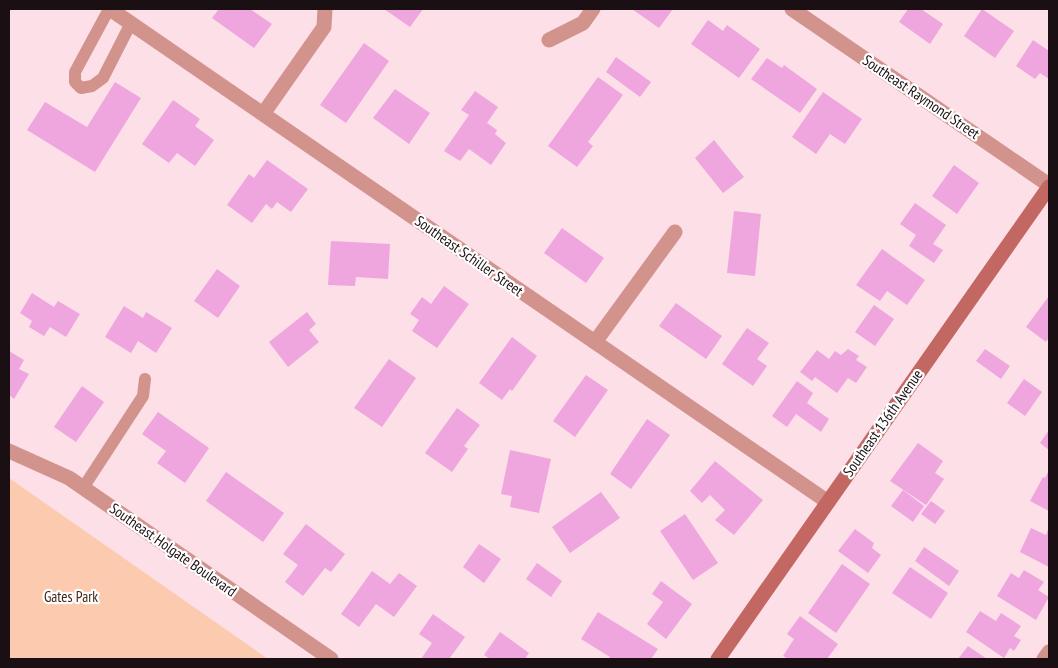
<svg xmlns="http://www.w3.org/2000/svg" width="1058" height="668" font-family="'PT Sans Narrow',sans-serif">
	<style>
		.green { fill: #fbcaaf }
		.building { fill: #efa6df }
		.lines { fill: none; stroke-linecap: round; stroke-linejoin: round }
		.lane { stroke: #d2938d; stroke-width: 12 }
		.street { stroke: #d2938d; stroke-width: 15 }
		.secondary { stroke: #c26761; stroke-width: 15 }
		.labels { text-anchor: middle; stroke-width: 4.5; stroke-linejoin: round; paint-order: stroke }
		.street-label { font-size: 15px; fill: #1a0f12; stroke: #fff }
		.park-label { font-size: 15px; fill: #452513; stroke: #fff }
	</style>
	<rect width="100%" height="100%" fill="#fcdfe7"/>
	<!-- green -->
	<path class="green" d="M9 478 268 659H9Z"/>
	<!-- building -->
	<path class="building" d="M219 9H250L272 24 254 48 212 18Z
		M384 9H423L410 27Z
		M632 9H673L659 28Z
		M908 9H921L943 24 930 44 899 22Z
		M982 9 1014 31 995 58 964 36Z
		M708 20 723 31 727 25 760 49 739 78 691 44Z
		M1033 40 1049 51V79L1040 73 1035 79 1016 66Z
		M364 43 389 61 346 123 320 105Z
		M616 57 651 82 640 97 606 72Z
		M767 58 782 68 784 65 817 89 800 113 751 79Z
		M598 77 623 95 588 142 593 146 577 167 548 146Z
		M115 82 141 98 95 172 27 130 45 102 87 127Z
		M395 89 430 113 409 144 373 118Z
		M475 91 498 107 487 123 497 130 495 134 506 143 491 165 469 149 460 161 444 151 469 115 461 110Z
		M823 92 862 119 845 144 830 134 816 154 792 137Z
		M173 100 200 119 195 126 214 140 195 166 177 153 169 163 142 144Z
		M714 140 744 177 723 193 695 158Z
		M267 160 308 189 291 212 277 202 272 209 266 204 252 223 227 205 249 174 254 178Z
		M954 165 979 183 957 214 932 196Z
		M915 203 946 225 933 244 943 250 934 263 909 246 916 235 900 224Z
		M734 211 761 214 755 276 727 273Z
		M562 228 604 258 586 283 544 253Z
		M331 241 390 244 388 279 356 277 355 286 328 285Z
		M882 249 925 280 907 305 887 291 880 301 856 285Z
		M217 269 240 286 218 318 194 301Z
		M444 286 469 304 437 348 412 331 419 320 410 314 422 297 431 304Z
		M32 293 54 307 58 301 80 314 66 337 50 327 44 336 29 327 32 321 20 313Z
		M1049 296V337L1046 342 1026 327Z
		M676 303 722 336 706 359 659 326Z
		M874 305 894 319 875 346 855 332Z
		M124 306 143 318 146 312 172 328 156 353 138 341 131 353 105 337Z
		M307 312 316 324 309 330 319 342 288 367 269 342Z
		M747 328 769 343 757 359 767 366 753 386 722 364Z
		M512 337 537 356 512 391 510 389 502 400 479 383Z
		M848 349 859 356 856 360 867 367 856 383 848 378 837 393 815 377 812 381 800 372 817 350 829 359 835 351 841 355Z
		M985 349 1010 366 1001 379 976 361Z
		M9 351 24 360 19 369 29 374 14 399 9 395Z
		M389 359 416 378 382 427 354 408Z
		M586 375 608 390 575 437 553 421Z
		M1024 379 1042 392 1025 416 1007 403Z
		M797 381 813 393 807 403 829 419 821 432 796 414 787 427 772 416Z
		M82 386 104 402 76 442 54 427Z
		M457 408 480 425 464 446 468 449 452 472 425 453Z
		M158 412 209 448 185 483 157 463 166 451 142 434Z
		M647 419 670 435 631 489 610 474Z
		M1049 430V450L1040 443Z
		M918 443 943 461 935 473 944 479 926 505 890 481Z
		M510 450 551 459 539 513 510 507 512 496 501 494Z
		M715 461 763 500 734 535 715 520 725 510 710 495 702 503 690 491Z
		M1049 470V511L1030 501 1043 477 1045 478Z
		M226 472 284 513 263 542 206 501Z
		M903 490 924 506 913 522 891 506Z
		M601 492 620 518 570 553 552 527Z
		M931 501 945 511 935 524 921 514Z
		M685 514 718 563 693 580 660 531Z
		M306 524 345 554 331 572 325 568 303 596 285 582 298 565 283 554Z
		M1049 527V567L1020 552 1031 528 1046 535Z
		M855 529 874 543 872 548 881 555 868 573 838 551Z
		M479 544 501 559 484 583 463 567Z
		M924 547 959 571 949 586 915 561Z
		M537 563 562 581 551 597 526 579Z
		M842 564 870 584 836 633 808 613Z
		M910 567 948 593 931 619 892 593Z
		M1024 570 1044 582 1038 590 1049 597 1036 620 997 596 1011 573 1019 578Z
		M372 571 390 584 399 573 417 586 394 617 376 604 359 627 341 614Z
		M661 581 692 604 666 639 647 624 663 602 652 594Z
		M980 611 996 621 1001 613 1021 626 1014 636 1021 640 1014 651 1010 648 1004 658 966 632Z
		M598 612 658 649 651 659H608L610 657 581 639Z
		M433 614 465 637 449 659H421L432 643 419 634Z
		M800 616 838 644 827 659H788L783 656 794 639 787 634Z
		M500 632 529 653 525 659H490L484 655Z
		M968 646 987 659H958Z"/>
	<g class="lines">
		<!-- lane -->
		<path class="lane" d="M109 9 75 72V82L81 88 92 86 103 78 131 23
			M83 488 143 396 145 379"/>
		<!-- street -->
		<path class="street" d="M110 9 828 502
			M792 9 1049 185
			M549 40 583 23 593 9
			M263 114 324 27 325 9
			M595 342 675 232
			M9 451 69 478 331 659
			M1044 659 1049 652"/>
		<!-- secondary -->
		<path class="secondary" d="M718 659 1049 187"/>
	</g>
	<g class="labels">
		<!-- street labels -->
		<g class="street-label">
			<text transform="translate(921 97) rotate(34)" y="5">Southeast Raymond Street</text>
			<text transform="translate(469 256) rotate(35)" y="5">Southeast Schiller Street</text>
			<text transform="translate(883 423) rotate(-55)" y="5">Southeast 136th Avenue</text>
			<text transform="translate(173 550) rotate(35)" y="5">Southeast Holgate Boulevard</text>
		</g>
		<!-- park labels -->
		<g class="park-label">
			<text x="71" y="602">Gates Park</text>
		</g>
	</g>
	<!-- border -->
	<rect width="1058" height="668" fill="none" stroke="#1a0f12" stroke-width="20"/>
</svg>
